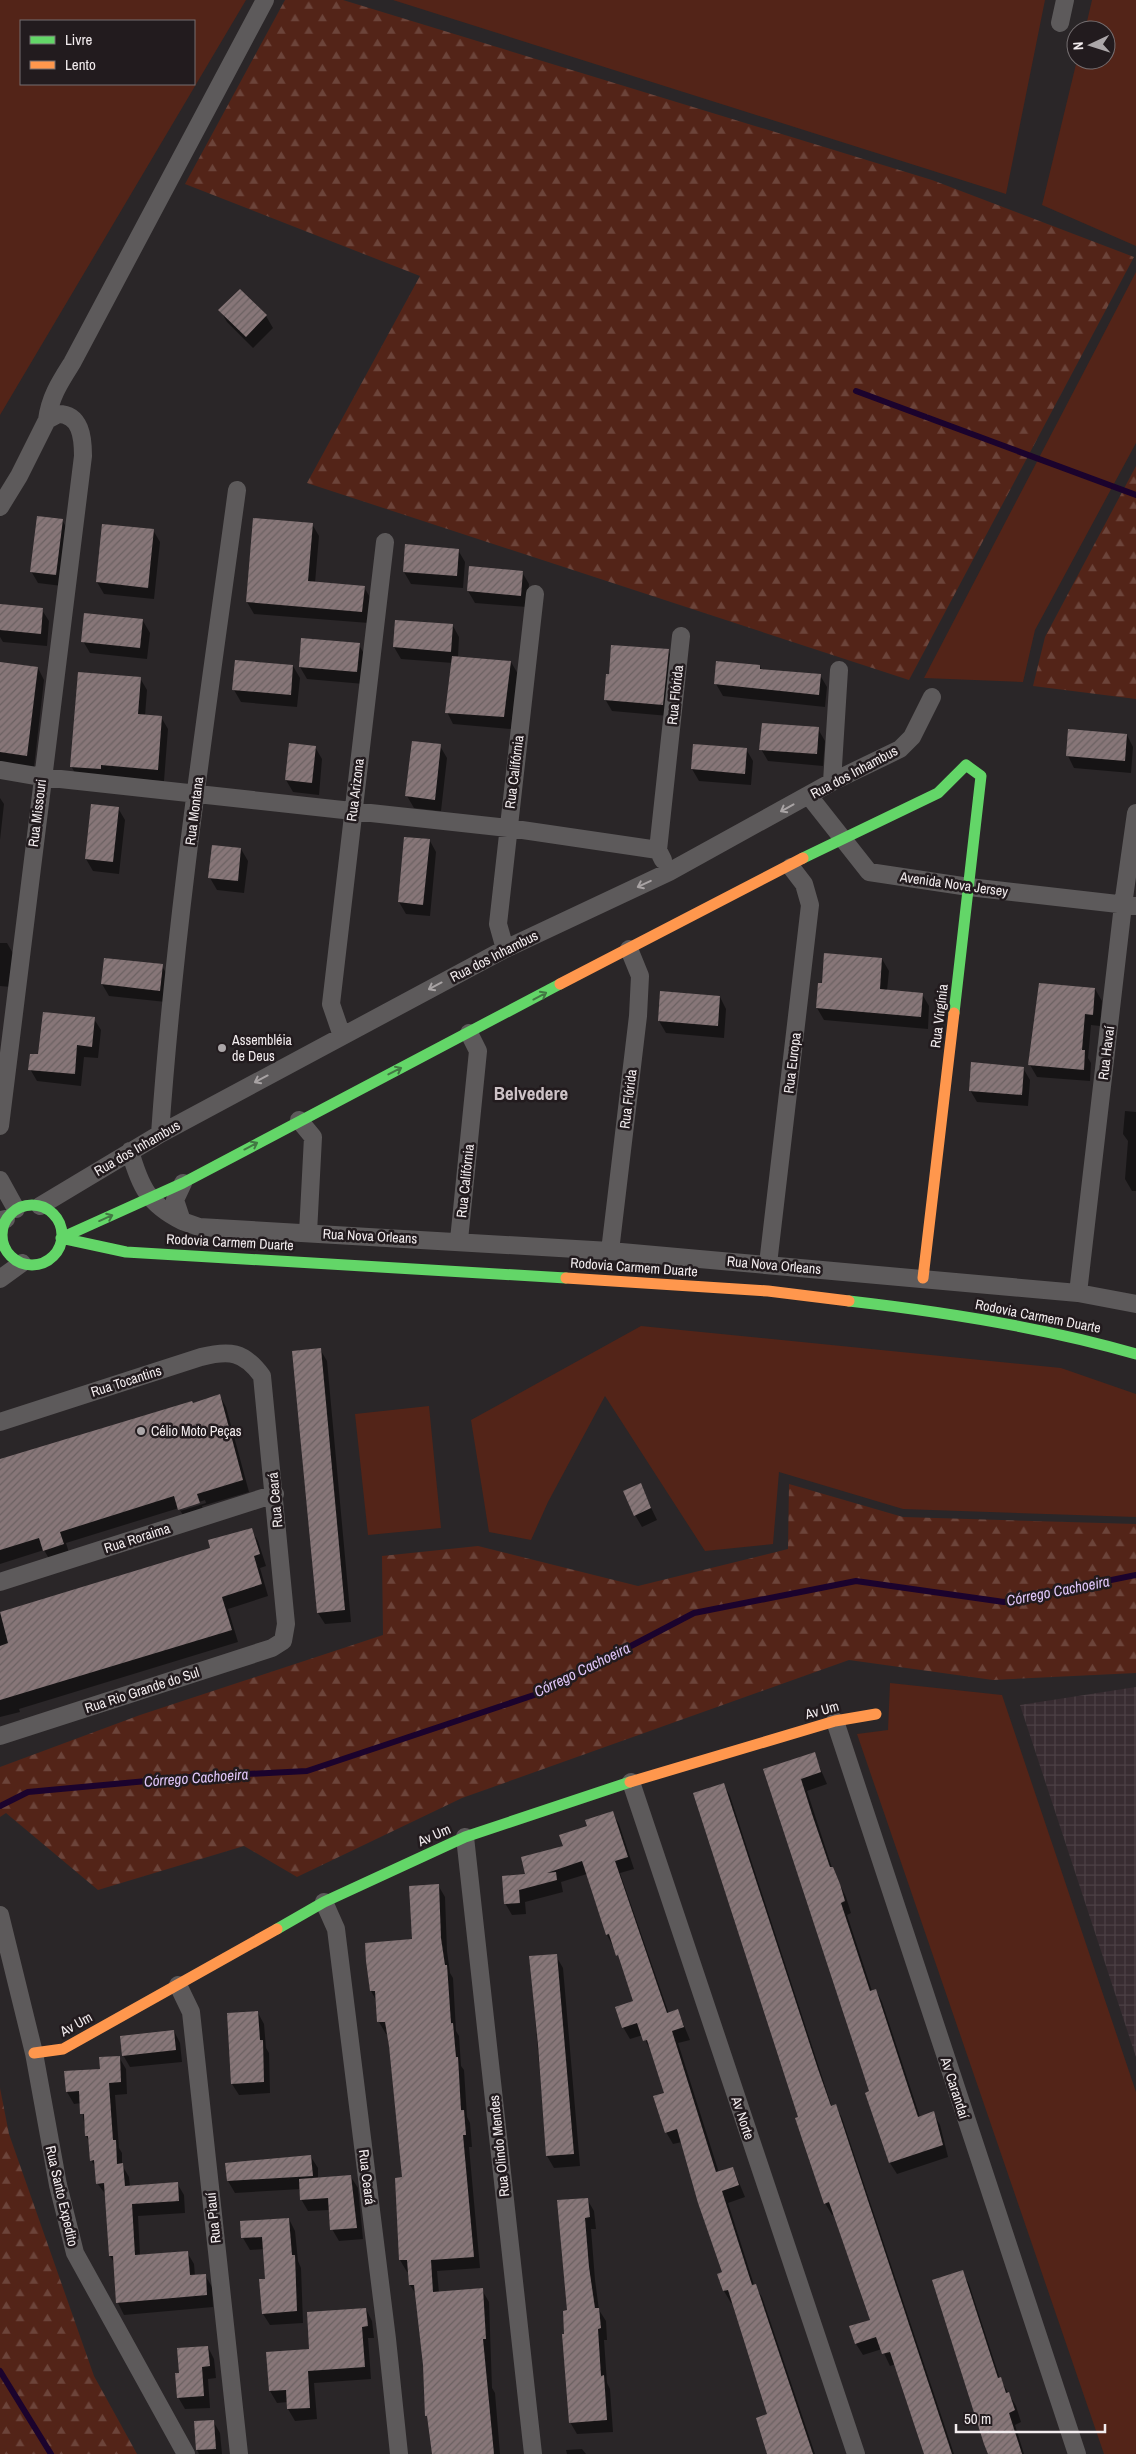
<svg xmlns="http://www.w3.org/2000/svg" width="1136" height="2454" font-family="'Archivo Narrow',sans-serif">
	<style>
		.industrial { fill: url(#industrial-grid) }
		.grass { fill: #532418; fill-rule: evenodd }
		.forest { fill: url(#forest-firs) }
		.shadow { fill: #0007; fill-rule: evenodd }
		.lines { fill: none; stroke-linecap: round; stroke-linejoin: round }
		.stream { stroke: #1b032d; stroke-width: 6 }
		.building { fill: url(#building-hatch) }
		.street { stroke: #5d5a5b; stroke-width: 18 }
		.fast { stroke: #63d668; stroke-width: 11 }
		.slow { stroke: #ff974d; stroke-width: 11 }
		.oneway { stroke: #a8a3a4 }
		.oneway2 { stroke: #427843 }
		.poi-dot { fill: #aca7a9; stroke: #221b1e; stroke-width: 2 }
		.labels { text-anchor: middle; stroke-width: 5; stroke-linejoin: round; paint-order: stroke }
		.street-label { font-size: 14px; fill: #f2ecee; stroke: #221b1e }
		.poi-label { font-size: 14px; fill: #f2ecee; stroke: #221b1e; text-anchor: start }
		.water-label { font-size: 15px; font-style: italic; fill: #dfc5f8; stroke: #221b1e }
		.district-label { font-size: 19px; font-weight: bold; fill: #cdc2c6; stroke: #221b1e }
	</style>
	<defs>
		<pattern id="industrial-grid" width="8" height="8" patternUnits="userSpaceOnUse" patternTransform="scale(1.25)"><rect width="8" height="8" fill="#382c31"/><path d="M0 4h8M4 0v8" fill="none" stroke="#4c4045"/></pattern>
		<pattern id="forest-firs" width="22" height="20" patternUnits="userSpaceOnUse" patternTransform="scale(1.25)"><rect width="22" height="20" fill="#532418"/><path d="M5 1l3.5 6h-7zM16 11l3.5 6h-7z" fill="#6c443a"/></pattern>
		<pattern id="building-hatch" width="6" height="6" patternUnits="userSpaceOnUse" patternTransform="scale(1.25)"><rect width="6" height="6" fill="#877678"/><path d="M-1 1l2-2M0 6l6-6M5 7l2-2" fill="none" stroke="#6b6162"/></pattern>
	</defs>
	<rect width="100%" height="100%" fill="#2a2628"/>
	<!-- industrial -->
	<path class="industrial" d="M1136 1687V2057L1020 1705Z"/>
	<!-- grass -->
	<path class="grass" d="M0 0H246L0 415ZM21 21H194V84H21Z
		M393 0H1045L1006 194Z
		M1092 0H1136V246L1042 205 1077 60H1106V30H1085Z
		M1136 272V443L1035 630 1023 682 924 678Z
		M641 1326 1061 1368 1136 1394V1517L903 1509 779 1472 773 1544 705 1551 605 1396 548 1502 531 1540 489 1532 471 1420Z
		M429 1406 441 1528 368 1535 355 1414Z
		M890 1683 1002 1695 1136 2092V2454H1104L857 1734 888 1730Z"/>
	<!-- forest -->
	<path class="forest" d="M285 0H343L932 180 1134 257 909 680 307 483 420 276 185 184Z
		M1136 466V699L1033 686 1045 637Z
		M789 1484 903 1517 1136 1524V1673L993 1680 849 1660 462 1798 297 1877 244 1846 98 1890 6 1813 0 1817V1767L140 1715 383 1635 382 1556 478 1546 638 1586 788 1549Z
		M0 2088 9 2134 94 2376 137 2454H0Z"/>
	<!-- shadow -->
	<path class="shadow" d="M240 290 266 316 273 328 253 348 227 322 220 310Z
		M62 520 69 532 62 586 38 583 31 571Z
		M312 524 319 536 315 583 364 587 371 599 369 623 254 614 247 602Z
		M153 530 160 542 154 599 104 594 97 582Z
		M458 550 465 562 463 588 411 584 404 572Z
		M471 567 522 572 529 584 527 607 475 603 468 591Z
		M0 606 42 610 49 621 47 646 3 642 0 637Z
		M143 621 150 633 147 659 90 653 83 641Z
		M453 626 459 637 458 657 511 662 518 674 511 729 453 724 447 712 453 663 401 659 394 647Z
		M302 640 359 645 366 657 364 684 307 679 300 667Z
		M668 651 675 663 669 716 612 711 605 699Z
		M0 663 38 668 44 680 34 767 0 763Z
		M293 666 300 678 297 707 241 702 234 690Z
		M760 666 762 670 820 675 827 687 825 707 723 696 716 684Z
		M140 678 147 690 145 716 161 717 168 729 164 781 107 777 78 778 71 766Z
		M818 729 825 741 823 766 768 761 761 749Z
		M1127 735 1133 747 1131 773 1074 768 1068 756Z
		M440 746 447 758 441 811 414 808 407 796Z
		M315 747 322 759 319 795 293 792 286 780Z
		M746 749 753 761 751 785 699 781 692 769Z
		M0 798 4 804 0 840Z
		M118 808 125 820 119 874 93 871 86 859Z
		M430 841 436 852 430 916 406 914 399 902Z
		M241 849 248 861 244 893 217 890 210 878Z
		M0 943H7L14 955 11 987 0 986Z
		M882 959 889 971 887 991 922 994 929 1006 928 1029 824 1020 817 1008Z
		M162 966 169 978 166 1002 109 996 102 984Z
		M1095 989 1102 1001 1100 1026 1091 1025 1088 1058 1091 1063 1090 1081 1037 1077 1030 1065Z
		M720 997 726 1009 724 1038 666 1033 659 1021Z
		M94 1019 101 1030 98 1058 84 1057 81 1086 37 1081 30 1069 39 1056Z
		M1023 1068 1030 1080 1028 1106 977 1102 970 1090Z
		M1125 1111 1136 1112V1191H1132L1125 1179 1128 1141 1123 1134Z
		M320 1349 327 1361 351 1622 325 1624 318 1613Z
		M220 1396 226 1407 249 1492 202 1506 205 1515 186 1521 179 1508 66 1543 70 1556 51 1562 44 1550 0 1564V1460ZM205 1500 206 1503 180 1511V1508Z
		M640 1485 657 1520 642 1527 635 1515Z
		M251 1529 258 1541 266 1566 260 1568 268 1596 228 1609 238 1642 19 1709 20 1712 0 1717V1613L211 1549Z
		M814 1754 827 1784 807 1791 832 1868 846 1897 851 1913 847 1915 872 1991 876 1990 882 2002 920 2117 933 2113 940 2125 948 2157 897 2174 890 2163 870 2092 765 1770Z
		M724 1785 730 1796 832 2107 836 2106 842 2118 954 2454H925L896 2364 890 2366 882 2349 863 2355 856 2344 871 2320 835 2214 832 2215 825 2203 800 2118Z
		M612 1812 619 1824 634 1869 620 1873 669 2014 678 2011 690 2040 678 2043 719 2173 733 2168 745 2197 728 2203 754 2285 762 2297 815 2454H769L768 2415 733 2302 731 2303 724 2291 719 2275 723 2273 682 2142 673 2144 666 2132 665 2093 651 2052 643 2035 630 2039 623 2027 635 2002 622 1963 607 1935 587 1874 561 1882 563 1892 525 1902 526 1914 512 1915 505 1903 527 1875 588 1827Z
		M438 1885 445 1897 447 1951 450 1973 453 1978 456 2031 459 2036 461 2066 464 2070 467 2117 470 2123 472 2147H469L480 2268 437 2271 439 2293 482 2290 489 2302 492 2388 495 2393 500 2454H434L427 2416 424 2365 417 2296 410 2285 409 2272H407L400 2260 396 2179H403L388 2034H386L379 2022 377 2002 371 1991 413 1941Z
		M556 1956 563 1968 580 2166 554 2168 547 2156 530 1958Z
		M258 2013 264 2024 266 2048 269 2053 270 2093 239 2095 232 2084Z
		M174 2031 180 2043 182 2062 130 2067 123 2055Z
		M119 2057 126 2069 127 2094 115 2095 119 2148 122 2153V2165L129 2177 130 2187 177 2183 184 2195 185 2213 138 2216 140 2255 187 2252 194 2264 195 2276 205 2275 212 2287 213 2307 124 2315 118 2303 115 2264 110 2256 106 2195 97 2183 96 2168 91 2160 90 2142 86 2136 81 2103 74 2104 67 2092Z
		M311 2157 318 2168V2179L351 2177 358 2188 363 2239 339 2241 332 2229 330 2210 308 2211 301 2199V2189L235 2193 228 2181Z
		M587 2199 594 2211 596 2229H591L595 2280 599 2310 606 2321 607 2340H604L607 2383 610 2389 613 2432 577 2434 570 2422 569 2312Z
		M289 2219 295 2231 298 2261 301 2268 303 2323 270 2325 263 2314 266 2280 264 2249 250 2250 243 2238 242 2222Z
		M962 2272 969 2284 1000 2379 1016 2406 1021 2422 1015 2425 1024 2454H990Z
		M366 2309 372 2321 374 2338H368L371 2379 314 2383 317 2419 295 2421 288 2409V2402L277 2403 270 2391 311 2350Z
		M208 2347 214 2359 216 2378 208 2379 210 2408 185 2409 178 2397 180 2374Z
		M213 2421 220 2433 222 2454H199L197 2450Z
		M582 2449 586 2454H567L566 2450Z"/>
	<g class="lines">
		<!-- stream -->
		<path class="stream" d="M856 391 1136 495
			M0 1806 28 1792 190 1777 307 1771 543 1692 694 1613 856 1581 1004 1602 1136 1575
			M0 2371 51 2454"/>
	</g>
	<!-- building -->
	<path class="building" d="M240 289 267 315 246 337 218 310Z
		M37 516 63 519 56 575 30 572Z
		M253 518 313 523 308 581 365 586 362 612 246 602Z
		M102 524 154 529 148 588 96 582Z
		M405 544 459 549 457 576 403 572Z
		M469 566 523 571 521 596 467 591Z
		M0 604 43 608 41 634 0 630Z
		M84 613 143 619 140 648 81 642Z
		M395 620 453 624 451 652 393 647Z
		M301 638 360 643 357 672 299 667Z
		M611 645 669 649 663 705 604 700 606 674H609Z
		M452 656 511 661 504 717 445 713Z
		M235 660 293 665 291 695 232 690Z
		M716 661 760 665V669L821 674 819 695 714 684Z
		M0 662 38 667 27 756 0 752Z
		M78 672 141 677 138 714 162 716 158 770 101 765V769L70 767Z
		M762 723 819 727 817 754 759 750Z
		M1068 729 1127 734 1125 761 1066 756Z
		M412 741 441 744 435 800 405 796Z
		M289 743 316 746 312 783 285 780Z
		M693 744 747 748 745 774 691 769Z
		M91 804 119 807 113 862 85 859Z
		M404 837 430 839 423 905 398 902Z
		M212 845 241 848 238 881 208 878Z
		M824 953 882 958 880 989 923 993 921 1017 816 1008 818 983H822Z
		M104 958 163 964 160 991 101 984Z
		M1039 983 1095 988 1093 1015 1085 1014 1082 1050H1085L1084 1070 1028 1065Z
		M660 991 720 996 718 1026 658 1021Z
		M43 1012 95 1017 92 1047 77 1045 75 1074 28 1070 30 1054H38Z
		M971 1062 1024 1067 1022 1095 969 1091Z
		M321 1348 345 1610 317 1613 292 1351Z
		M220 1394 243 1480 197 1494 200 1503 178 1510 174 1496 60 1532 64 1544 43 1551 39 1538 0 1550V1459L192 1401 193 1403Z
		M641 1483 651 1508 634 1516 623 1491Z
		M252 1528 260 1554 254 1556 262 1584 222 1597 232 1630 0 1700V1646L8 1643 0 1612 210 1548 208 1540Z
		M815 1752 821 1772 801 1779 812 1814 830 1867H833L840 1884 845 1901 841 1903 870 1991 876 1989 918 2117 934 2111 943 2145 889 2163 865 2093 869 2091 763 1769Z
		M724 1783 818 2069 831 2106 836 2104 952 2454H924L890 2352 882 2354 876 2337 855 2344 849 2326 870 2320 829 2202 824 2204 795 2118 798 2117 693 1793Z
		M613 1811 628 1857 615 1861 667 2013 678 2009 684 2027 672 2031 716 2172 733 2167 739 2185 722 2191 752 2285 756 2284 813 2454H767L756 2418 767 2414 728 2290 723 2291 717 2274 722 2272 698 2203 677 2129 665 2133 653 2096 664 2093 647 2040 643 2041 637 2023 622 2028 615 2007 633 2001 618 1955 616 1956 609 1934 606 1935 582 1861 547 1873 556 1872 557 1880 519 1890 520 1903 504 1904 502 1876 525 1874 521 1857 563 1846 559 1835 587 1826 585 1820Z
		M439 1884 441 1938 445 1965H447L451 2023H453L456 2057H458L461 2110H464L466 2135H463L474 2257 431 2260 433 2292 483 2288 486 2339H483L494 2454H432L427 2416H425L423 2365 414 2285H409L407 2260H399L395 2178 402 2177 389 2046 385 2022H377L375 1991H370L366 1961 365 1943 412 1939 409 1886Z
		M557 1954 574 2154 546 2156 538 2045 529 1956Z
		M258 2011 260 2040H263L264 2082 231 2084 227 2013Z
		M174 2030 176 2050 122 2056 120 2036Z
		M120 2056 121 2082 109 2083 113 2140H116L117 2164 123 2163 125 2186 178 2182 179 2201 132 2204 135 2255 188 2251 190 2275 206 2274 207 2295 116 2303 113 2256H109L104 2183 96 2184 94 2160 90 2161 88 2136H85L84 2114H80L79 2091 66 2092 64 2071 100 2069 99 2057Z
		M311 2155 313 2176 227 2181 225 2163Z
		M351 2175 357 2228 330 2230 328 2198 300 2200 299 2179Z
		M588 2198 590 2217 585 2218 589 2267 595 2308H599L601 2328 598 2329 601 2376 604 2375 607 2420 569 2423 562 2334H564L563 2311 567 2310 557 2200Z
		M289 2218 292 2255H295L297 2311 262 2314 259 2279H265L262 2237 241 2238 240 2221Z
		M963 2270 998 2378 1001 2377 1006 2393 1009 2392 1015 2410 1009 2413 1022 2454H988L984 2444 932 2280Z
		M366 2308 368 2326 362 2327 365 2367 308 2371 310 2408 287 2409 286 2390 269 2391 266 2352 309 2349 307 2312Z
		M208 2346 210 2366 202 2367 204 2396 177 2398 175 2373H179L177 2348Z
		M214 2420 216 2449 196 2450 194 2421Z"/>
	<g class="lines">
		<!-- street -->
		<path class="street" d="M1060 23 1065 0
			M47 420C50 397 60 382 72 363L265 0
			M0 507 19 476 47 420 58 414C81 414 83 438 83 456L0 1126
			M0 770 42 777 508 828 658 850
			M832 782 839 670
			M809 796 869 872 969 887 1136 906
			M663 860 658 850 681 636
			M505 949 498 924 535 594
			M342 1036 331 1004 385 542
			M299 1120 313 1137 308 1233
			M160 1134C175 918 208 704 237 490
			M130 1151C140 1186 148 1204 182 1221
			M0 1180 16 1209
			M183 1183 175 1200 182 1221 199 1227 610 1251 1078 1293 1136 1304
			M40 1206 160 1134 505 949 669 872 832 782 900 749 912 737 932 697
			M0 1220 6 1219
			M459 1240 478 1051 469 1033
			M610 1251 638 1016 640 976 629 949
			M768 1264 810 905 804 884 791 867
			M0 1279 22 1263
			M1078 1293 1123 905 1136 813
			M0 1422 201 1357C229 1350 244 1351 262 1376L286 1624 283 1641 272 1648 0 1736
			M0 1582 275 1494
			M835 1721 1077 2454
			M631 1782 856 2454
			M465 1837 533 2454
			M324 1902 336 1929 387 2339 399 2454
			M0 1915 34 2053 58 2185 75 2253 186 2454
			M178 1985 191 2012 239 2454"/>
		<!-- fast -->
		<path class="fast" d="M803 858 938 793 966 765 981 776 954 1013
			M2 1235a30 30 0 1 1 60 0a30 30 0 1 1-60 0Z
			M61 1238 183 1183 560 984
			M61 1238 126 1252 566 1278
			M849 1301C945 1312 1043 1327 1136 1354
			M277 1929 324 1902 465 1837 630 1782"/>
		<!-- slow -->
		<path class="slow" d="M560 984 803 858
			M566 1278 768 1291 849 1301
			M923 1278 954 1013
			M630 1782 835 1721 876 1714
			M34 2053 63 2049 277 1929"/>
	</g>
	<!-- one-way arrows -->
	<defs><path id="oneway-shaft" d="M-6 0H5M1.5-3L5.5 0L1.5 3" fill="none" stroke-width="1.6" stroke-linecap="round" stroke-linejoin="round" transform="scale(1.25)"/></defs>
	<g class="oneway">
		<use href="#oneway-shaft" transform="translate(787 808) rotate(151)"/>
		<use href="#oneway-shaft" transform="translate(644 884) rotate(155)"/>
		<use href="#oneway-shaft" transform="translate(435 986) rotate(152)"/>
		<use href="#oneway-shaft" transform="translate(261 1079) rotate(152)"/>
	</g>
	<g class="oneway2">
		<use href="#oneway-shaft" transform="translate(540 996) rotate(-28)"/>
		<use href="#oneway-shaft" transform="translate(395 1071) rotate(-27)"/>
		<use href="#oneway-shaft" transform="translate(251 1146) rotate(-28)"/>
		<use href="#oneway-shaft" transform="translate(106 1218) rotate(-24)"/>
	</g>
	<!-- markers -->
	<g class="poi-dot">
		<circle cx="222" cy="1048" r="5"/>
		<circle cx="141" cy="1431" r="5"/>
	</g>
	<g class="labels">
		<!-- street labels -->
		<g class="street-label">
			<text transform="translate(675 695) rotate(-84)" y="5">Rua Flórida</text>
			<text transform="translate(514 772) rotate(-83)" y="5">Rua Califórnia</text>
			<text transform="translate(854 772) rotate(-28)" y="5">Rua dos Inhambus</text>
			<text transform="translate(355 790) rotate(-83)" y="5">Rua Arizona</text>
			<text transform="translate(194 811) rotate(-83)" y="5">Rua Montana</text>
			<text transform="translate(37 813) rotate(-83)" y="5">Rua Missouri</text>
			<text transform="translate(954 884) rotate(8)" y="5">Avenida Nova Jersey</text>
			<text transform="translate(494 956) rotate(-27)" y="5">Rua dos Inhambus</text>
			<text transform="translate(939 1016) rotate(-83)" y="5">Rua Virgínia</text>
			<text transform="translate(1106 1053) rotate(-83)" y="5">Rua Havaí</text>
			<text transform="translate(792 1063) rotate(-83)" y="5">Rua Europa</text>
			<text transform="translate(628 1099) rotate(-83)" y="5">Rua Flórida</text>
			<text transform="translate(137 1148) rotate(-30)" y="5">Rua dos Inhambus</text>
			<text transform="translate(465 1181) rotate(-84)" y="5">Rua Califórnia</text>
			<text transform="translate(370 1236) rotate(3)" y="5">Rua Nova Orleans</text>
			<text transform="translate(230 1242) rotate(3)" y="5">Rodovia Carmem Duarte</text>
			<text transform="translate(774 1265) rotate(5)" y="5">Rua Nova Orleans</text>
			<text transform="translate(634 1267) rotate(4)" y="5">Rodovia Carmem Duarte</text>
			<text transform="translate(1038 1316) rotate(11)" y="5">Rodovia Carmem Duarte</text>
			<text transform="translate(126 1381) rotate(-18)" y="5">Rua Tocantins</text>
			<text transform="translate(275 1500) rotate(-95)" y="5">Rua Ceará</text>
			<text transform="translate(137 1538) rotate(-18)" y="5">Rua Roraima</text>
			<text transform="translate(142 1690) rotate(-18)" y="5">Rua Rio Grande do Sul</text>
			<text transform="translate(822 1710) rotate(-15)" y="5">Av Um</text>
			<text transform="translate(434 1835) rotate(-24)" y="5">Av Um</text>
			<text transform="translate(76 2024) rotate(-29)" y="5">Av Um</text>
			<text transform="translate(955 2088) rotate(72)" y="5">Av Carandaí</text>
			<text transform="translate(743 2118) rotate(72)" y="5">Av Norte</text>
			<text transform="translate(499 2146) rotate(-96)" y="5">Rua Olindo Mendes</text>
			<text transform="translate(367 2177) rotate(83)" y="5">Rua Ceará</text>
			<text transform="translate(62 2196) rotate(77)" y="5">Rua Santo Expedito</text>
			<text transform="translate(213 2218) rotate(-96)" y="5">Rua Piauí</text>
		</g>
		<!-- poi labels -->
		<g class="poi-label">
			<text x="232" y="1045">Assembléia<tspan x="232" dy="16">de Deus</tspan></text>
			<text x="151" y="1436">Célio Moto Peças</text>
		</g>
		<!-- water labels -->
		<g class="water-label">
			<text transform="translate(1058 1591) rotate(-11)" y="5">Córrego Cachoeira</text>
			<text transform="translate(582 1670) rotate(-26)" y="5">Córrego Cachoeira</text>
			<text transform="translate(196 1778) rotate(-4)" y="5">Córrego Cachoeira</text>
		</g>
		<!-- district labels -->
		<g class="district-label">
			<text x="531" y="1100">Belvedere</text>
		</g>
	</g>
	<!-- legend -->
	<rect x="20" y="20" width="175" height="65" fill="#221b1e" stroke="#756f71"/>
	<rect x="30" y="36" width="25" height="8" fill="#63d668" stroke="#756f71"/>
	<text x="65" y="45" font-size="15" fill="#f2ecee">Livre</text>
	<rect x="30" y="61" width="25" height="8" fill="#ff974d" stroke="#756f71"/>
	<text x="65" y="70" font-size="15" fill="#f2ecee">Lento</text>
	<!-- north arrow -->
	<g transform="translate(1091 45) rotate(266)"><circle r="24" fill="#221b1e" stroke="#756f71"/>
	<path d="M0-4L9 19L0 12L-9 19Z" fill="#aca7a9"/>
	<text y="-8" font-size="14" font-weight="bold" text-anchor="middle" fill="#f2ecee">N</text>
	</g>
	<!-- scale -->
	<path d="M956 2424v8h149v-8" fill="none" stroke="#f2ecee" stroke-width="2.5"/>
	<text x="964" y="2424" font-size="15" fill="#f2ecee" stroke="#221b1e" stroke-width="4" paint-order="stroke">50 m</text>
</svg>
